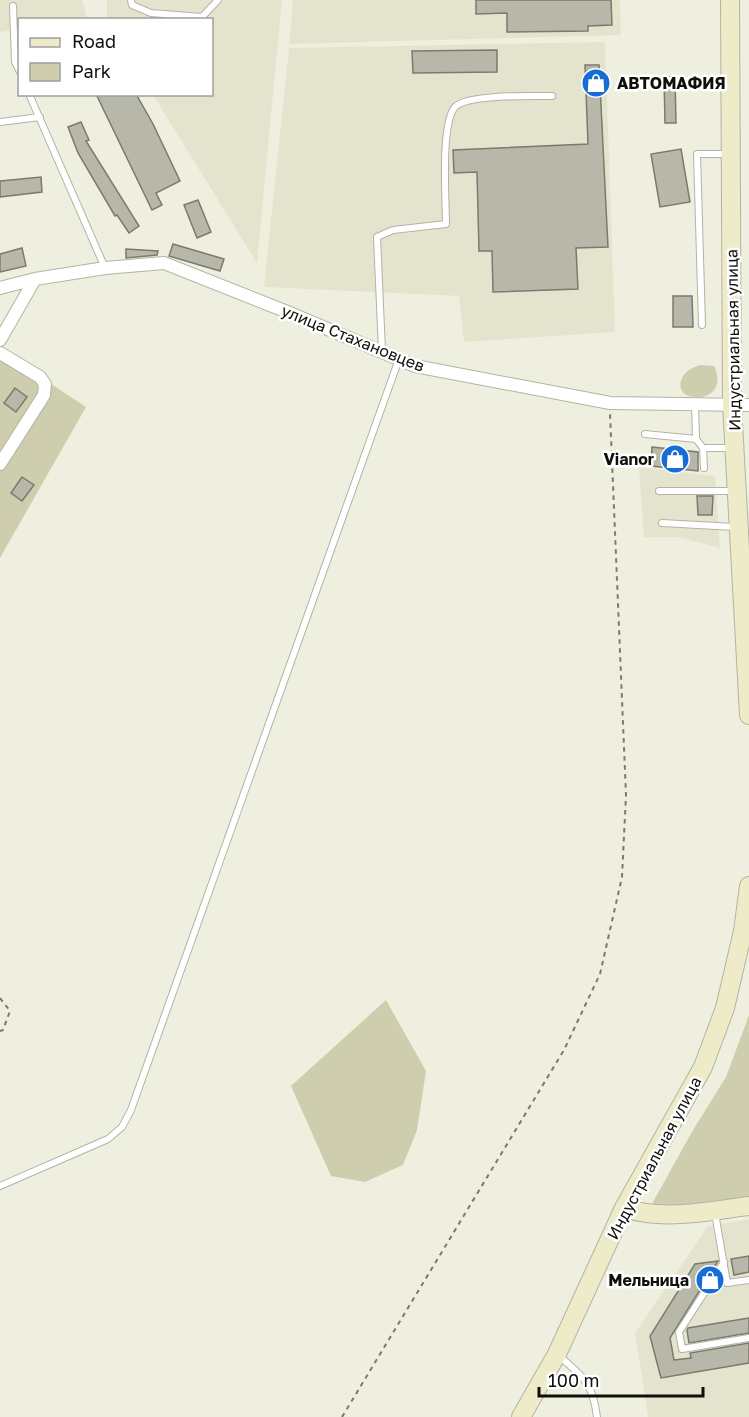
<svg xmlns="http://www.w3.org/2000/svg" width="749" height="1417" font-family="'Golos Text',sans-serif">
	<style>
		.built { fill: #e4e4ce }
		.green { fill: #ceceae }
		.building { fill: #b8b8aa; stroke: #7a7a6d; stroke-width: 1.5 }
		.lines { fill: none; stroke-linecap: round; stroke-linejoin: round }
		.service-casing { stroke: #b3b3a5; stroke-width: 8 }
		.minor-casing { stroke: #b3b3a5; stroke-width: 14 }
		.secondary-casing { stroke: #b3b3a5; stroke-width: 20 }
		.path { stroke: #79796f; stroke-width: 2; stroke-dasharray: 4.5 4.5; stroke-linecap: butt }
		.service { stroke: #fff; stroke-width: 6 }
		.minor { stroke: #fff; stroke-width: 12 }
		.secondary { stroke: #edebc8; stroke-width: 18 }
		.labels { text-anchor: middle; stroke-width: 5; stroke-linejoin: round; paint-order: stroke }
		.poi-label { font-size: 16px; font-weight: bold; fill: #10100b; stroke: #fff; text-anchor: end }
		.street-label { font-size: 16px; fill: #10100b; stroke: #fff }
	</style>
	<rect width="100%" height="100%" fill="#efefe0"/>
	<!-- built -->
	<path class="built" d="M0 0H82L87 19 20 20 19 29 0 32Z
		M107 0H282L257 263 153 95 212 94V20H107Z
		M293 0H620L621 35 289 44Z
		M605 42 615 332 464 342 459 296 264 287 289 48Z
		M639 467 715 476 720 548 677 537H644Z
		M749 1219V1417H648L635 1333 708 1226Z"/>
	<!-- green -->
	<path class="green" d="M0 350 86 407 0 558Z
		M700 365 714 366C733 405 669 406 682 378 686 370 692 368 700 365Z
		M386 1000 426 1071 417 1130 403 1165 365 1182 331 1176 291 1086Z
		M749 1015V1201L659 1212 653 1202 693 1130 726 1077Z"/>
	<!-- building -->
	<path class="building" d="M476 0H611L612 25 588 26V31L507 32V13L476 14Z
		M497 50V72L413 73 412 51Z
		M585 65H599L608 247 576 248 578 289 493 292 492 251H479L477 172 454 173 453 150 588 144Z
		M664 77H675L676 123H665Z
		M96 94H136L153 124 180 181 156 193 162 205 152 210Z
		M81 122 89 140 86 141 139 226 129 233 117 215 115 216 78 153 68 127Z
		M681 149 690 202 660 207 651 154Z
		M41 177 42 192 0 197V181Z
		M198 200 211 232 197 238 184 205Z
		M173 244 224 259 220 271 169 256Z
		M22 248 26 266 0 272V254Z
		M126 249 158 251 157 255 126 258Z
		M673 296H692L693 327H673Z
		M15 388 27 397 16 412 4 403Z
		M652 447 698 452V471L651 466Z
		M22 477 34 485 22 501 11 493Z
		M697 496H713L712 515H698Z
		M749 1256V1272L734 1275 731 1259Z
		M718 1261 670 1338 674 1360 691 1358 690 1353 749 1343V1363L661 1378 650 1336 695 1264Z
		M749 1318V1333L689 1343 687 1330 688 1328Z"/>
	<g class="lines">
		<!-- service casing -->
		<g class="service-casing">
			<path id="service" d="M131 0 132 5 151 13 202 17 218 0
				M13 6 15 62 20 72
				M29 94 105 268
				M0 122 40 117
				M702 325 697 154H727
				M382 351 377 237 393 230 446 224C446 202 440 120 456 106 471 94 532 96 552 96
				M695 405 696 439 703 448H731
				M645 434 696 439
				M703 448 704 468
				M659 491H733
				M662 523 735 527
				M0 1186 108 1139 122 1127 131 1110 399 359
				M715 1213 727 1283 749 1280
				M724 1262 679 1332 682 1349 749 1338
				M559 1356C584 1377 593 1384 597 1417"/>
		</g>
		<!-- minor casing -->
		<g class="minor-casing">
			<path id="minor" d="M0 288 35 279 105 268 164 263 285 311 415 366 610 403 749 405
				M0 340 35 279
				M0 353 40 377 45 384 44 395 0 464"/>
		</g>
		<!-- secondary casing -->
		<g class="secondary-casing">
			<path id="secondary" d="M730 0 732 404 749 715
				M624 1208C664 1221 708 1211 749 1206
				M521 1417 557 1354 624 1208 703 1067 725 1008 743 931 749 886"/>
		</g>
		<!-- path -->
		<path class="path" d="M0 998 10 1011 3 1030 0 1031
			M342 1417 564 1050 600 974 622 877 626 795 610 413"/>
		<!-- service -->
		<use href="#service" class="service"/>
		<!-- minor -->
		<use href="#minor" class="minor"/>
		<!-- secondary -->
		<use href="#secondary" class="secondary"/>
	</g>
	<!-- icons -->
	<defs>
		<g id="shop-disc" transform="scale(1.5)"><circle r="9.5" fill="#176dd6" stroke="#fff"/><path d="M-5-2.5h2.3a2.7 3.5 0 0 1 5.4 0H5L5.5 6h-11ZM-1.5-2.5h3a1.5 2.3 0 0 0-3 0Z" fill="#fff"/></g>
	</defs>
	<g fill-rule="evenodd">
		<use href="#shop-disc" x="596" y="83"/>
		<use href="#shop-disc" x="675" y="459"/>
		<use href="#shop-disc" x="710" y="1280"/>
	</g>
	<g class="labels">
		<!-- poi labels -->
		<g class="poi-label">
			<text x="617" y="89" text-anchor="start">АВТОМАФИЯ</text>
			<text x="654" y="465">Vianor</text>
			<text x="689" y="1286">Мельница</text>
		</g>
		<!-- street labels -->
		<g class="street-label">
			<text transform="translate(353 338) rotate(22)" y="6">улица Стахановцев</text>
			<text transform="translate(733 340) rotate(-91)" y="6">Индустриальная улица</text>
			<text transform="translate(654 1158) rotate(-62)" y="6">Индустриальная улица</text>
		</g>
	</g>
	<!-- legend -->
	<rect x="18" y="18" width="195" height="78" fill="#ffffff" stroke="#9f9f9d" stroke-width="1.5"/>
	<rect x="30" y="38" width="30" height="9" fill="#edebc8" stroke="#9f9f9d" stroke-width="1.5"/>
	<text x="72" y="48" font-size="18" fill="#10100b">Road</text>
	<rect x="30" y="63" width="30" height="18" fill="#ceceae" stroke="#9f9f9d" stroke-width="1.5"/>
	<text x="72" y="78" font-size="18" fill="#10100b">Park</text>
	<!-- scale -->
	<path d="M539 1387v9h164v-9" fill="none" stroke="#10100b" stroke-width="3"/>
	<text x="548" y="1387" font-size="18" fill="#10100b" stroke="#ffffff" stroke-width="4.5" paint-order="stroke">100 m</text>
</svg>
